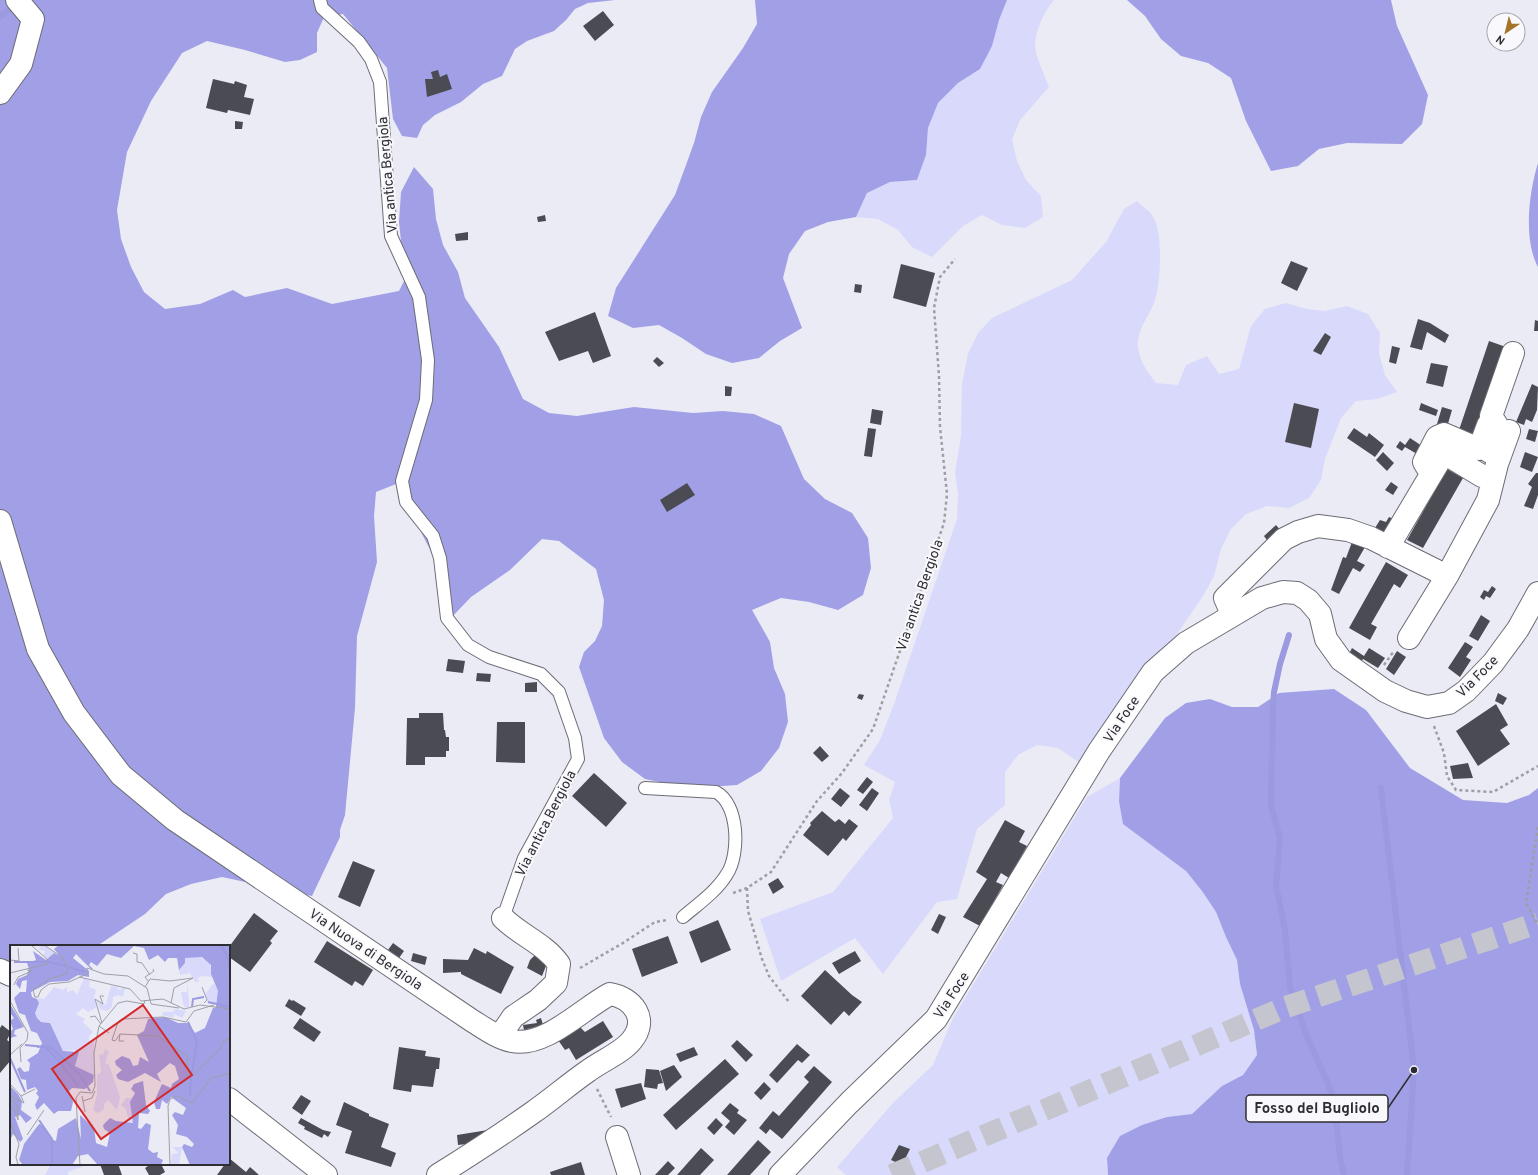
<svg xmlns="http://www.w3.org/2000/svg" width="1538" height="1175" font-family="Overpass,sans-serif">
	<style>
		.green { fill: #d9d9fb }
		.forest { fill: #a19fe5 }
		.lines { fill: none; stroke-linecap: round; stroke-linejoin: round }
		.stream { stroke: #9b99df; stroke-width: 6 }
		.building { fill: #4b4b53 }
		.secondary-tunnel { stroke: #c5c5cf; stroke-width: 22; stroke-dasharray: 22 11; stroke-linecap: butt }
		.service-casing { stroke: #6c6c75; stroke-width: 14 }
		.minor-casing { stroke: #6c6c75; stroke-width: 24 }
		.path { stroke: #9e9ea6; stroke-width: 2.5; stroke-dasharray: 3 3; stroke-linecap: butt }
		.service { stroke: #fff; stroke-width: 12 }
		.minor { stroke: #fff; stroke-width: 22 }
		.labels { text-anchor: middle; stroke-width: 4; stroke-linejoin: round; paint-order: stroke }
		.street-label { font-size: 14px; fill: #2e2e32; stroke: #f9f9fd }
		.inset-river { fill: none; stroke: #9b99df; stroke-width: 2 }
		.inset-road { fill: none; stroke: #9f9fa8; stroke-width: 1 }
		.view { fill: #d62828; fill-opacity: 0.15; stroke: #d62828; stroke-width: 2 }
		.inset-edge { fill: none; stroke: #2e2e32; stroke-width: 2 }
		.leader { fill: none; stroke: #2e2e32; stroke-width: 1.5 }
		.callout-dot { fill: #2e2e32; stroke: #f9f9fd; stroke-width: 1.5 }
		.callout { fill: #f9f9fd; stroke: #2e2e32; stroke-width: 1.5 }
		.callout-label { font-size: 15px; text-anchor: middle; font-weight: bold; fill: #2e2e32 }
	</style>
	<rect width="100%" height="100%" fill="#ebebf6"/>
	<!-- green -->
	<path class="green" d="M1007 0H1054C1044 12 1036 29 1035 45 1035 55 1045 76 1049 87L1020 120 1012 140 1017 161 1026 180 1041 196 1043 217 1025 228 1002 225 982 215 963 226 932 257 912 247 898 230 878 219 856 217 867 193 890 182 917 180 926 155 928 128 938 103 958 83 980 69Z
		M1137 201C1142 206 1151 212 1154 218 1163 235 1161 284 1154 303 1149 316 1137 330 1138 345 1139 361 1147 371 1156 383L1178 385 1186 365 1207 356 1219 374 1239 369 1251 326 1265 309 1286 303 1307 309 1325 311 1347 306 1368 314 1380 333 1379 354 1385 375 1397 392 1377 399 1356 401 1341 418 1325 459 1321 480 1309 498 1289 508 1267 506 1246 514 1231 529 1221 549 1214 576 1203 596 1171 643 1080 763 1058 748 1037 745 1018 755 1005 772V805L977 829 957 899 937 902 883 974 855 938 781 981 760 919 833 892 893 818 889 800 895 782 864 765 880 740 894 704 957 519 958 494 955 472 961 436 962 384 968 354 978 333 992 318 1072 280 1106 242 1124 209Z
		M1120 778 1119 801 1186 871 1202 891 1216 912 1226 937 1237 960 1240 984 1254 1030 1257 1055 1243 1075 1222 1086 1192 1114 1167 1117 1107 1158 1108 1175H846L837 1167 894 1102 933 1065 953 1018 1087 797Z
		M51 1164H89L68 1172V1175H45Z"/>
	<!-- forest -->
	<path class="forest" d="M0 0H615L588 3 575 9 566 20 554 31 527 41 515 49 502 76 483 84 461 102 435 115 423 125 417 138 402 136 393 119 387 68 343 14 324 17 317 33V52L300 60 285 62 245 50 207 41 182 53 151 101 127 152 117 210 121 239 131 267 144 292 165 309 200 304 233 290 245 297 287 288 332 304 399 291 405 279 399 222 401 192 414 167 433 189 436 219 443 245 458 272 465 298 499 347 523 399 549 413 577 416 634 407 693 413 723 411 754 414 781 426 804 479 825 499 852 513 868 538 871 568 863 595 838 610 809 602 781 598 752 610 770 642 774 668 785 694 788 722 779 748 761 771 737 785 708 787 674 785 645 779 622 762 604 738 579 667 584 652 595 641 602 626 604 600 596 569 559 541 542 539 510 570 471 597 450 619 436 561 410 511 401 482 376 492 374 516 377 562 357 636 355 708 345 815 340 830V837L312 896 222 877 191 884 166 894 145 914 97 946H11V966L0 961Z
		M755 0H1007L999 20 992 46 980 69 958 83 938 103 928 128 926 155 917 180 890 182 867 193 856 217 828 222 805 231 789 254 783 278 802 328 780 341 759 358 732 363 706 354 682 338 659 325 633 328 608 316 616 288 675 195 694 143 701 117 712 92 743 48 757 24Z
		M1127 0H1391L1397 26 1428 95 1422 124 1402 144 1347 143 1319 149 1298 166 1271 171 1246 121 1231 78 1208 63 1181 56 1161 39 1145 16Z
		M1538 163V267C1523 239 1529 192 1538 163Z
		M1334 689 1366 710 1410 768 1463 800 1507 803 1529 795 1538 788V1175H1108L1107 1158 1120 1136 1142 1125 1167 1117 1192 1114 1222 1086 1243 1075 1257 1055 1254 1030 1240 984 1237 960 1226 937 1216 912 1202 891 1186 871 1123 824 1119 801 1120 778 1165 718 1186 703 1210 699 1232 707H1258L1279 693Z"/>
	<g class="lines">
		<!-- stream -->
		<path class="stream" d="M0 17 16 4
			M1289 635 1280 664 1274 692 1273 709 1271 805 1280 838 1276 886 1285 930 1290 987 1306 1034 1329 1086 1335 1109 1340 1158 1344 1175
			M1381 788 1414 1070 1407 1175"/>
	</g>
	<!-- building -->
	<path class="building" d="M603 11 614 25 595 41 583 26Z
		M438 70 440 77 447 74 452 89 427 97 425 79H433L431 72Z
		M213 79 234 84 235 81 247 85 244 97 254 99 250 115 228 110 227 113 206 108Z
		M235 121 243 122 242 129H235Z
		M545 215 546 221 538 222 537 217Z
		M468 232V240L456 241 455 234Z
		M1291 261 1308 268 1297 291 1281 283Z
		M901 264 935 273 926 307 893 298Z
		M855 284 862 285 861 293 854 292Z
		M595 312 611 356 593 363 588 351 559 361 545 332Z
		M1418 319 1430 323 1449 335 1445 343 1427 332 1422 350 1410 347Z
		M1535 320 1538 321V331H1534Z
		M1325 333 1331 337 1321 355 1313 351Z
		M1489 341 1506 347 1479 436 1459 430Z
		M1392 346 1400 348 1396 364 1389 362Z
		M657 357 664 363 659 367 653 361Z
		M1431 363 1448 366 1443 387 1426 383Z
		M1532 384 1538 387 1537 410 1532 422 1526 419 1524 425 1516 422Z
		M725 386 732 387 731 396H725Z
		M1294 403 1319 409 1311 448 1285 442Z
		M1421 403 1438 410 1436 416 1419 410Z
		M1442 407 1452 410 1447 427 1437 424Z
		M872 409 883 411 881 425 870 423Z
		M868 428 876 429 872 457 864 456Z
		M1354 428 1367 437 1369 433 1384 445 1375 457 1347 438Z
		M1529 429 1538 431 1535 442 1526 439Z
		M1410 438 1422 446 1417 454 1405 447 1402 451 1396 447 1400 441 1405 445Z
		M1383 452 1394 463 1387 471 1376 460Z
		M1525 452 1538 457 1532 472 1520 467Z
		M1447 469 1463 478 1423 548 1407 540Z
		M1536 473H1538V495L1533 509 1524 506 1532 487 1528 484Z
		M1391 482 1398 487 1393 495 1385 490Z
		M687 483 695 495 667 512 660 500Z
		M1389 517 1398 521 1383 533 1375 528 1380 520 1386 522Z
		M1276 525 1282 532 1269 543 1264 536Z
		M1352 542 1365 547 1357 561 1365 565 1360 572 1353 568 1339 594 1331 590 1343 557 1346 558Z
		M1386 562 1408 575 1400 588 1394 584 1371 624 1377 627 1370 640 1349 628Z
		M1492 586 1496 589 1490 598 1486 596 1484 600 1480 597 1484 590 1488 592Z
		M1481 615 1490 621 1478 641 1469 636Z
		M1465 642 1473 647 1466 657 1471 660 1460 677 1448 668Z
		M1352 648 1364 656 1369 648 1385 658 1378 668 1363 659 1361 662 1349 654Z
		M1397 651 1406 657 1394 675 1386 669Z
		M448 659 465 661 463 673 446 671Z
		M477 673 491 674 490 682 476 681Z
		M537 682V692H525V683Z
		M1498 693 1507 698 1503 705 1495 701Z
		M859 694 864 695 862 700 857 698Z
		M1496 704 1508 725 1500 730 1510 744 1478 766 1456 731Z
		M419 713H443L444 730H445L446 737H449V751H446V757H425V765H406L407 718H419Z
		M497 722H525V763L496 762Z
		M820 746 829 756 822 762 813 753Z
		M1468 763 1473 778 1453 779 1450 766Z
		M594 773 627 803 606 827 572 796Z
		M867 777 873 782 863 794 857 790Z
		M840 788 850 796 841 807 831 799Z
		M872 788 879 793 867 811 859 805Z
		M822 811 835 822 839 819 845 824 849 819 858 826 846 841 843 838 828 856 803 835 811 825 810 823Z
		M1005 820 1025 831 1019 842 1027 846 1009 878 1001 873 996 882 1003 885 980 926 963 917 987 879 976 872Z
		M353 861 375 870 360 907 338 897Z
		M778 878 784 887 773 894 768 884Z
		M254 913 278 931 270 941 272 943 250 972 229 957V947Z
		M939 914 946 917 938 934 931 930Z
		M718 920 731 950 701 963 689 932Z
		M668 936 678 963 642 977 632 949Z
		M327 941 373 970 363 986 355 981 352 986 314 962Z
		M393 943 404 951 399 958 388 950Z
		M474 948 486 954 487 951 514 967 501 994 461 974V972L443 973V959L468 960Z
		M855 951 861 961 839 974 832 963Z
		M538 952 546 966 542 976 527 968 530 960Z
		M413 953 427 957 425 965 411 961Z
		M825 970 852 995 862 1002 849 1016 844 1011 831 1025 801 996Z
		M289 999 292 1001 293 1000 306 1008 301 1016 285 1006Z
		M300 1018 321 1032 314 1042 293 1028Z
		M541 1018 543 1025 524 1030 523 1025 537 1023 536 1020Z
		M603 1021 613 1037 576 1060 569 1048 565 1050 558 1040 579 1026 585 1032Z
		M2 1025 11 1032 7 1040 11 1043V1060L0 1073V1028Z
		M737 1040 753 1055 746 1062 731 1046Z
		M797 1044 810 1055 802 1063 798 1060 777 1083 769 1075Z
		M399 1047 426 1051 425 1056 440 1058 439 1069H436L433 1087 412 1085 411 1092 393 1089Z
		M694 1047 698 1055 680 1062 676 1054Z
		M725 1059 739 1074 676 1130 663 1115Z
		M674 1065 682 1077 666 1091 660 1071Z
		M814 1066 832 1082 782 1139 770 1129 766 1134 759 1128 773 1111 779 1116 809 1082 804 1077Z
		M646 1069 659 1070 663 1083 658 1084 657 1089 644 1087Z
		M764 1082 771 1089 761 1100 754 1093Z
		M641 1083 646 1099 621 1108 615 1089Z
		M301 1095 311 1101 302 1115 292 1108Z
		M344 1102 369 1114V1116L389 1124 381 1147 396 1153 391 1167 345 1153 352 1131 336 1125Z
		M730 1103 739 1110 737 1113 747 1120 734 1135 725 1127 730 1121 721 1113Z
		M301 1118 323 1130 331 1132 328 1137 324 1134 322 1138 304 1129 305 1127 298 1123Z
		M716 1118 723 1125 714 1135 707 1128Z
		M488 1130 475 1143 458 1145 457 1135Z
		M758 1140 771 1152 750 1175H727Z
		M899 1145 910 1149 902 1165 891 1160Z
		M701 1148 714 1160 700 1175H677Z
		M229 1158 246 1172 250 1167 259 1175H217L225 1164H229Z
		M668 1161 675 1168 668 1175H655Z
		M581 1162 585 1175H551L550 1172Z
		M100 1164H118L122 1175H104Z
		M151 1164H161L165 1172 160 1175H149L145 1168Z"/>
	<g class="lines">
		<!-- secondary-tunnel -->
		<path class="secondary-tunnel" d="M892 1175 1286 1007 1538 923"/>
		<!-- service casing -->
		<g class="service-casing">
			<path id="service" d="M320 0 322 8 359 42 371 59 380 82 391 236 419 297 428 360 426 400 402 481 406 502 433 536 440 558 447 618 468 645 489 657 541 674 559 692 575 738 578 759 524 858 503 918
				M645 788 716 792C739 804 740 854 727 874 716 892 698 904 683 917"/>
		</g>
		<!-- minor casing -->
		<g class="minor-casing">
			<path id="minor" d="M0 93 21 64 33 19 17 0
				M1490 452 1498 427 1491 416 1513 353
				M1427 467 1424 462 1437 437 1444 434 1479 449 1488 425
				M0 521 38 649 74 713 121 775 175 820 471 1020C484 1028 497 1038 512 1041 545 1048 583 1008 610 994 633 998 649 1019 632 1040 622 1053 601 1061 588 1071 569 1084 551 1100 532 1113 501 1135 470 1155 438 1175
				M1388 547 1444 453 1482 476
				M1232 614 1225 598 1284 539 1298 532 1318 526 1348 530 1371 538 1447 576
				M1409 638 1447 576 1488 500 1497 464 1509 431
				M0 970 11 975
				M500 1036 513 1017 538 1000 556 983 559 964C545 944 520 935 503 918
				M229 1099 326 1175
				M617 1137 629 1175
				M780 1175 849 1103 936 1019 1099 751 1153 672 1186 643 1262 598 1283 592 1297 593 1308 600 1320 614 1326 639 1341 660 1385 691 1406 701 1427 707 1449 703 1466 691 1493 663 1518 629 1538 593"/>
		</g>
		<!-- path -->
		<path class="path" d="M1384 665 1394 651
			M1434 726 1444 753 1447 776 1456 790 1493 792 1538 766
			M1538 827 1526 903 1538 925
			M747 888 748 911 762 959 769 976 789 1002
			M733 893 747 888 771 872 817 801 842 773 873 729 944 523 947 494 940 427 939 376 934 308 940 277 955 259
			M580 968 623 943 655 922 668 920
			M597 1089 611 1117"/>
		<!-- service -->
		<use href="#service" class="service"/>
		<!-- minor -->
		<use href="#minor" class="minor"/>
	</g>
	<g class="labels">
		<!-- street labels -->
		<g class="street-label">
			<text transform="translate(387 175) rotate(-95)" y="5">Via antica Bergiola</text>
			<text transform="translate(919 595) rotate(-71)" y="5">Via antica Bergiola</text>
			<text transform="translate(1477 676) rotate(-45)" y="5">Via Foce</text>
			<text transform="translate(1121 719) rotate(-56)" y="5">Via Foce</text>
			<text transform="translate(545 823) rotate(-63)" y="5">Via antica Bergiola</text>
			<text transform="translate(366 949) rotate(34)" y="5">Via Nuova di Bergiola</text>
			<text transform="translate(951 995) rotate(-57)" y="5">Via Foce</text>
		</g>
	</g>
	<!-- overview -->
	<g transform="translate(10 945)">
		<rect width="220" height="220" fill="#ebebf6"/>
		<path d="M30 0H33L50 11 44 8 38 14 33 10 35 6 29 5ZM189 11 200 18 202 32 191 31 188 33 189 37H185L180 28 170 30 169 25 175 18 174 13ZM74 33 80 36 79 42 86 45 84 53 87 62 78 67 73 63 66 69 75 74 73 77 83 87 79 91V95L84 96V130L65 121 64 118 69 109 64 105 53 106 40 78 29 76 25 68 28 53 34 54 44 42 53 45 57 42V47L63 45 67 50ZM177 37 179 56V62H174L171 47H177ZM204 38 208 46 207 59H198L195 49ZM101 41 107 42 108 45 115 43 113 52 108 50 103 52 102 62 97 66 90 64 87 56 96 60ZM165 64 176 66 172 73 164 69 163 73 152 70 153 67H163ZM95 104 99 107 95 118 99 120 110 152 107 165 98 155 94 159V164L88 168 83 165 87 150V130L91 127 89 109 93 110ZM116 153H122L123 178 119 177 116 164 111 160ZM162 202H172L169 220H161L162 209 169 208Z" fill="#d9d9fb"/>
		<path d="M49 0H220V220H180L172 202 174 199 182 202 184 199 177 192 166 189 168 180 162 170 165 167 173 170 176 163 161 152 157 159 152 155 150 164H146L144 157 152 139 161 143 162 139 169 134 165 121 160 118 147 129 151 137 135 128 118 137 108 134 106 130 112 125 106 120 105 116 112 111 120 114 123 121 128 120 130 112 139 117 127 90 134 86 138 74 155 72 168 78H178L185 88 195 83 203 63 206 62 208 46 201 29V20L192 12 175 13V18L169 25 167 13H158L155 17 148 10 139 15 134 3 124 1 111 13 97 9 87 21 81 17 79 20 83 24H81L66 9 63 13 79 26V32L68 30 58 36 40 37 21 47 22 52 27 54 29 58 25 68 27 73 31 77 40 78 53 106 69 107 65 121 84 130 83 137 75 144 62 143 59 146 63 157 61 166H48L44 169 34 158 27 165 25 160 29 152 26 148 28 146 25 142 17 145 16 135 11 134 7 124 10 122 14 127 19 126 20 118 17 115 28 108 32 98 27 88 21 86 15 70 9 68 4 53 10 47H16L17 35 12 36 10 44 6 39 8 34 17 30 19 24 17 18 26 15 23 6 36 15 44 8 50 11 44 4ZM0 59 14 82 5 85 4 89 7 91 0 93V87L3 84 0 76 4 73 0 68ZM133 136 136 160 140 166 138 169 129 168 128 183 131 184 136 178 141 180 138 204 143 208 148 207 147 212 153 215 151 220H88L78 209 68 211 62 220H13L9 215 14 199 29 179 33 180 41 194 46 196 48 184 66 173 71 194 70 170 84 183 86 198 97 202 100 188 94 184 93 180 100 173 106 176 123 178 120 157 125 148 121 144 124 139ZM0 141 8 149 12 156 11 165 22 173 16 178 10 170 5 172 13 194 10 197 3 189 0 195Z" fill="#a19fe5"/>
		<path class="inset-river" d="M211 0 218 13 220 29M4 17H39L56 21M59 22 75 27M198 57 220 62M182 62 183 54 194 52M178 77 187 96 182 128M15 100 35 102 46 113 68 141M27 102 38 101 45 106 70 130 80 146M0 113 15 147M180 151 181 132M29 175 42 194V220"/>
		<path class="inset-road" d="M34 0 52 12 58 24 56 29 39 34 23 45 25 52H28L31 45 39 39 59 37 77 29V23L94 29 118 31 137 43 141 59 169 63M123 8 127 9V17L132 18 140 30M0 15 9 16 8 3M0 28 37 19V14L21 0M69 32 120 44 131 56 153 54 174 64 190 60 220 64M138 36 135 32 144 26 143 24M4 40 8 32 22 26 17 25M135 42 140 34 160 36 183 33 164 43 161 58M192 42 197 55 194 58M0 56 18 88 17 95 10 103 11 117M204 60 184 66 176 77 153 72 112 74 108 77 102 95 105 96 110 89 148 91 177 111 178 127 182 131 209 105 214 96 220 93M80 72 85 71 91 79M92 78 85 54 93 59 90 51H94M89 81 108 58 117 56 134 59 135 55M89 81 99 88M110 89 109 96H114M0 110 12 99M0 139 11 151 14 158 0 151M11 151 25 144M72 151 75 167M0 155 5 157 8 165V175L4 163 0 161M73 156 82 153 85 146M0 177 9 199 6 212 8 220M17 190 34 165M70 220 66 153 70 147 82 148 85 141 84 108 89 81M160 220 158 161 160 154 167 151 182 158 201 133 220 128"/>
		<path class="view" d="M133 60 182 130 91 194 42 124Z"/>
		<rect width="220" height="220" class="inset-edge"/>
	</g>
	<!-- callouts -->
	<path class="leader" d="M1414 1070L1388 1108"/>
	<circle class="callout-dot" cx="1414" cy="1070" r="4"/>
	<rect class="callout" x="1246" y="1095" width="142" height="27" rx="4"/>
	<g class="callout-label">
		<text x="1317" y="1113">Fosso del Bugliolo</text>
	</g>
	<!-- north arrow -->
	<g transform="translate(1506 32) rotate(215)"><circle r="19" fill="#f9f9fd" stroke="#a8a8ac"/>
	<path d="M0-3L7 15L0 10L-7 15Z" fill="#a37427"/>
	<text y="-6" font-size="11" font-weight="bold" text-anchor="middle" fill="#2e2e32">N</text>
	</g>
</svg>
